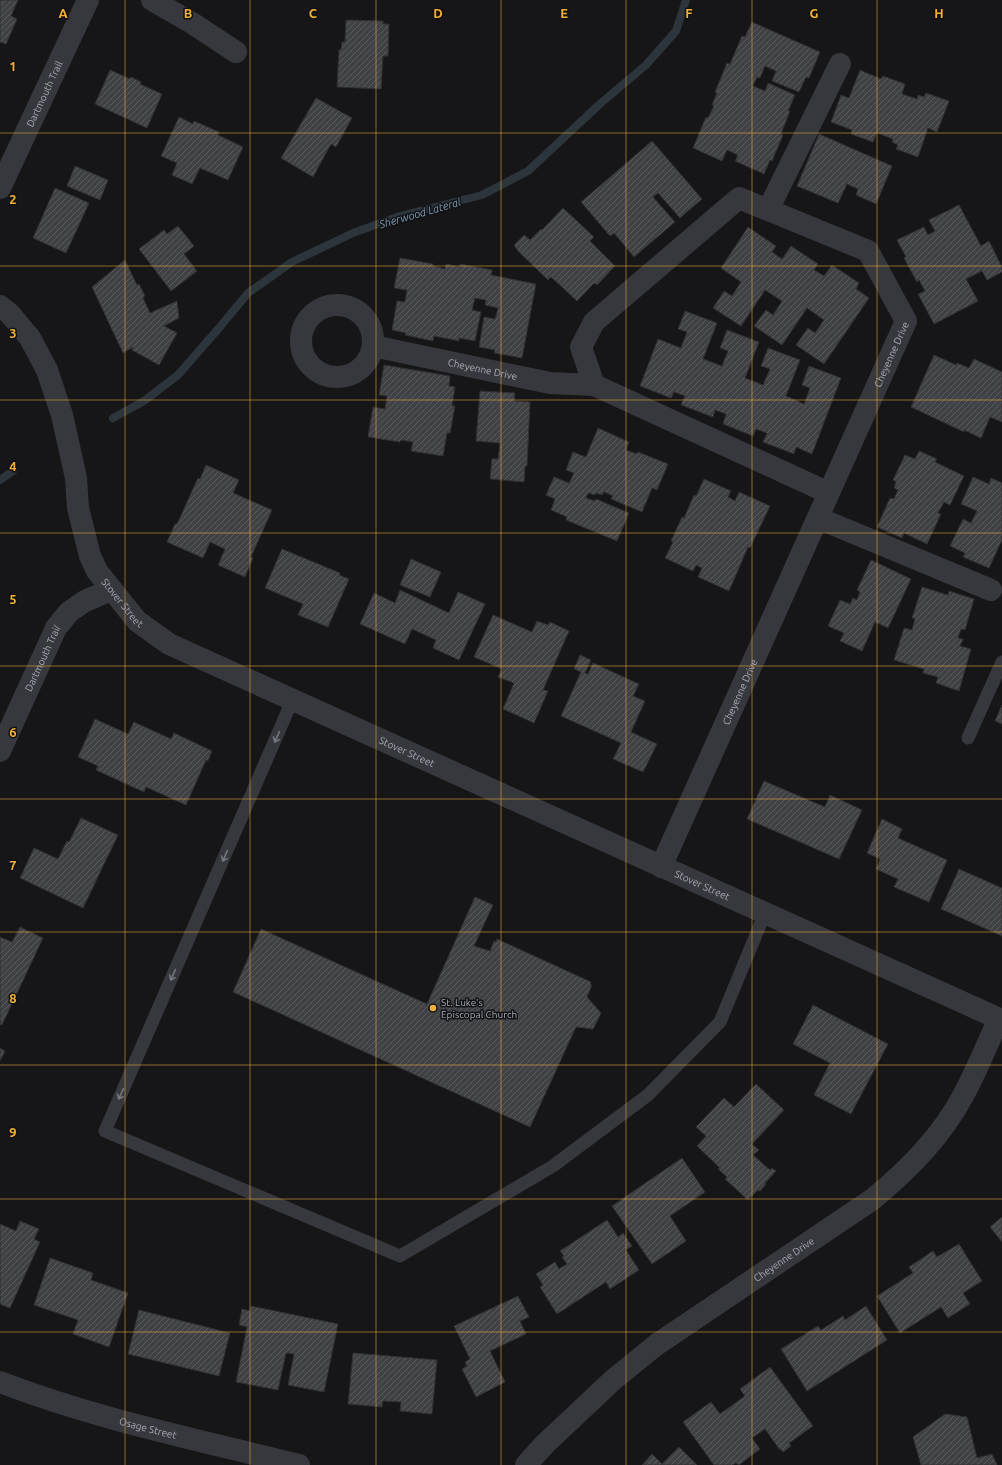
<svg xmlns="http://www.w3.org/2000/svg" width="1002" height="1465" font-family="Ubuntu,sans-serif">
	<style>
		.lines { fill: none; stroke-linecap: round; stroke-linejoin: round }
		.stream { stroke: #2c353c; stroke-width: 8 }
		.building { fill: url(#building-hatch); stroke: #303034 }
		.lane { stroke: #37383d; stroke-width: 13 }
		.street { stroke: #37383d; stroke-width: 22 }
		.oneway { stroke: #757881 }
		.grid { fill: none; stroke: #f2b134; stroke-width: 1; stroke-opacity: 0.55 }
		.poi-dot { fill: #f2b134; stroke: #111113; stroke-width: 1.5 }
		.labels { text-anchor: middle; stroke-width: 3; stroke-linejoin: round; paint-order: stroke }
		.street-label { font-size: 10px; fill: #a8adb8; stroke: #111113 }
		.poi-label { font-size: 10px; fill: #a8adb8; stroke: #111113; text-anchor: start }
		.water-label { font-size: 11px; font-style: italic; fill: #7f9bb3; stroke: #111113 }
		.grid-label { font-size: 13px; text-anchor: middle; font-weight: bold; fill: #f2b134; stroke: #111113; stroke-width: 3; stroke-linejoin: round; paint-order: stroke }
	</style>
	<defs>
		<pattern id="building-hatch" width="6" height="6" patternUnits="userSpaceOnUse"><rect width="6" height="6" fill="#404145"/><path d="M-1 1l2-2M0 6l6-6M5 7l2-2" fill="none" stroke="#595a5e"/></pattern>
	</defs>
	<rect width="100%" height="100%" fill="#161618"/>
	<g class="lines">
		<!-- stream -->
		<path class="stream" d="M113 418 144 401 178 375 219 328 248 293 292 262 353 233 400 216 482 195 528 171 601 103 646 65 676 31 686 0
			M0 480 13 471"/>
	</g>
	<!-- building -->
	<path class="building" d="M0 0H18L11 16 17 19 6 44 0 42Z
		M346 20 383 21V24H389L388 56H383L381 89 337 87 339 50H341L342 42H345Z
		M752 22 820 52 809 78 806 77 799 92 772 81 776 71 765 66 760 78 757 77 753 86 765 91 768 83 795 95 788 111H790L781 134 783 135 772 161 770 160 764 174 735 161 738 155 727 150 722 161 693 148 706 117 708 118 714 106 712 105 717 93 715 92 727 63 730 64 742 36 745 37Z
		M110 70 130 79 131 77 141 82 140 84 162 94 147 128 95 104Z
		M860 70 881 79 883 76 905 84 902 94 917 99 918 95 924 97 926 93 949 101 937 132 928 128 918 157 896 149 898 145 892 142 893 139 877 133 873 142 851 134 852 130 831 122 841 95 849 98Z
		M316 98 352 118 336 147 331 144 313 177 281 158Z
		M179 117 193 124 194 121 219 132 218 135 243 147 228 180 200 168 192 184 172 175 177 163 161 156Z
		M819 134 892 166 876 204 856 195 858 189 847 184 838 203 797 186Z
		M652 141 702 199 680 218 658 193 653 197 675 222 634 257 614 233 610 236 581 202Z
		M75 166 108 180 100 200 67 186Z
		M55 188 89 203 66 253 33 238Z
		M959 205 981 246 989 241 1002 267V272L987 280 982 271 966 279 978 301 934 324 918 294 925 291 919 280 917 282 904 258 906 257 897 240 924 227 928 235 935 231 929 220Z
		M563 208 594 237 590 241 615 266 597 285 594 283 577 301 551 277 548 280 518 251 514 245 524 235 530 240 541 229 542 230Z
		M178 226 194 246 184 254 197 271 171 291 139 249 164 230 167 234Z
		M748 227 776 246 772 252 782 259 791 246 818 264 814 270 824 276 832 265 859 283 856 289 869 298 824 364 796 345 808 328 815 333 824 320 807 308 782 345 754 326 766 310 773 315 782 301 765 290 741 326 713 308 724 291 732 296 741 282 721 268Z
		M400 258 433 264V266L445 269 446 264 460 267V264L492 270 491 275 536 284 522 358 494 353 495 350 479 347 484 317 495 319 498 308 485 305 486 300 475 298 472 310 481 312 475 341 459 338V341L434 336 433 341 405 335 406 333 392 330 397 301 405 302 407 290 394 288Z
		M125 260 137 285 139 284 145 296 143 298 150 313 177 301 179 318 164 326 177 333 159 365 132 350 133 347 123 353 92 287Z
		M685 311 717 323 703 359 722 366 728 351 720 348 727 330 759 342 745 378 763 385 770 369 761 366 768 348 800 360 786 396 804 404 810 388 802 385 809 366 841 378 812 454 796 447 794 454 763 442 767 433 756 429 753 436 723 424 726 414 715 410 713 417 681 405 685 396 674 392 671 398 640 386 658 339 681 348 687 332 678 329Z
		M934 355 956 365 957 363 969 368 974 359 1002 372V422L990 417 981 438 964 430V432L911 407Z
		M384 365 450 376 449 386 455 387 452 406H455L450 433H447L443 456 411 451 413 442 401 440 400 442 368 437 373 407 385 409 387 396 379 395Z
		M480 391 515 393 514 401 530 402 527 466H525L524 482 490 479 492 459H498L500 443 476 441Z
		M598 428 629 442 626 450 637 454 638 452 668 464 657 490 652 488 642 512 611 499 613 496 604 492 602 495 596 493 595 495 588 493 586 498 595 501 596 499 629 513 617 541 566 520 567 517 551 510 555 499 546 495 554 477 569 483 574 473 566 470 573 452 586 457Z
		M919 451 937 459 935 462 964 476 950 505 944 502 938 513 941 514 927 544 904 533 902 538 877 527 890 498 894 499 898 490 894 488 896 482 893 480 905 455 915 459Z
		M206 465 239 480 233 493 272 510 251 557 253 558 245 577 218 565 225 549 210 542 203 558 167 542 175 524H177L198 478 200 479Z
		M973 477 989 484 991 478 1002 483V540L989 568 963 557 965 553 950 546 963 519 971 523 977 511 961 504Z
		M704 479 731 491 728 497 735 501 739 492 770 506 750 548 748 547 729 591 698 577 702 568 696 565 693 571 665 558 673 542 671 541 682 517 684 518 694 495 696 496Z
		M282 549 340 573 339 575 349 579 328 627 298 615 303 604 265 588Z
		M411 559 441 572 430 597 400 585Z
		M871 560 911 579 888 628 875 622 862 651 840 641 844 633 828 626 840 600 850 604 853 598 857 600 860 592 857 590Z
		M922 587 948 595 949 591 974 599 965 630 961 629 958 638 963 639 960 646 971 649 959 691 936 683 938 677 923 673 924 669 894 660 904 628 912 630 915 619 912 618Z
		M400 590 449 613 458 592 485 604 459 660 433 648 436 640 412 629 405 644 360 624 374 593 395 603Z
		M493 615 532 632 537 621 548 625 550 622 569 631 543 690 548 691 534 723 503 709 514 683 498 677 502 669 474 657Z
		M580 655 591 660 585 673 588 674 593 663 639 684 633 696 645 701 631 732 657 744 643 772 613 759 621 743 561 716 581 672 574 669Z
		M1002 705V724L995 721Z
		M95 719 128 734 134 722 171 739 174 733 212 751 208 761 206 760 186 805 146 787 144 792 96 770 98 766 78 757Z
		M764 781 825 807 830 795 862 810 839 859 747 819Z
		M81 818 118 835 83 908 20 878 34 848 58 859 67 841 69 842Z
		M882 819 902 829 898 838 947 860 929 902 894 887 898 879 876 869 880 859 867 853Z
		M959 869 1002 888V936L941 909Z
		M475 897 493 905 474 946 490 951 494 941 496 942 497 939 591 982 590 984 592 985 587 997 601 1013 593 1029 576 1027 530 1127 233 992 261 929 427 1004Z
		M20 927 43 938 2 1025 0 1024V937L12 942Z
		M813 1005 888 1044 851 1114 814 1095 830 1063 793 1044Z
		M0 1048 5 1051 0 1061Z
		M756 1084 784 1110 752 1144 759 1150 753 1155 770 1170 772 1168 776 1171 765 1183 766 1184 760 1191 758 1190 748 1200 725 1179 727 1177 718 1169 720 1168 697 1146 706 1136 696 1127 724 1098 734 1107Z
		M682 1158 705 1192 670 1216 686 1241 652 1264 612 1206Z
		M1002 1217V1242L990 1227Z
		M607 1220 618 1237 623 1233 632 1246 626 1250 639 1270 610 1289 606 1282 557 1314 540 1287 543 1285 536 1274 555 1262 559 1269 567 1264 562 1257 564 1256 560 1251Z
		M20 1221 39 1229 34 1239 40 1242 10 1308 0 1304V1224L16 1231Z
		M959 1244 982 1281 963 1293 970 1304 948 1318 941 1307 900 1333 877 1296 913 1273 909 1267 933 1251 937 1257Z
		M50 1258 93 1273 91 1280 128 1293 109 1347 73 1334 78 1320 34 1305Z
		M518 1296 529 1317 520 1321 526 1334 490 1351 505 1382 476 1397 462 1369 467 1366 465 1362 470 1359 454 1326Z
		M251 1306 338 1324 324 1392 288 1385 294 1354 286 1353 278 1390 236 1382 247 1327 239 1325 242 1309 250 1311Z
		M866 1306 887 1340 807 1391 781 1349 818 1326 821 1330 843 1316 845 1320Z
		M139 1310 230 1333 219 1376 128 1354Z
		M353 1353 437 1360 432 1414 400 1411 401 1402 383 1401 382 1407 348 1404Z
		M770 1367 813 1426 789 1443 791 1446 783 1452 781 1449 780 1450 765 1429 752 1438 760 1449 739 1465 736 1463 732 1465H714L683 1422 711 1402 720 1414 745 1396 740 1389Z
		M945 1414 967 1417 977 1458 992 1454 997 1465H921L913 1437Z
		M679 1447 697 1465H642L652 1454 662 1464Z"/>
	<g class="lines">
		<!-- lane -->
		<path class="lane" d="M292 701 105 1131 400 1256 553 1166 648 1095 720 1022 765 913
			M968 738 1002 662"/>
		<!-- street -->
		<g class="street">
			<path d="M152 0 192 23 236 52"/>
			<path id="s1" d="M0 188 88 0"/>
			<path d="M768 210 840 64"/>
			<circle cx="337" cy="341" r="36"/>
			<path id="s2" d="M0 306 10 314 30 338 47 370 62 415 76 478 78 508 90 556 97 571 137 621 169 644 1002 1020"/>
			<path id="s3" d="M373 346 550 383 594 385"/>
			<path d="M818 518 991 590"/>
			<path id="s4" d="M0 751 56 628 69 612 85 601 111 590"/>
			<path id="s5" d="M661 867 906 321 868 251 739 198 594 322 581 347 594 385 829 493"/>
			<path id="s6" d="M0 1382C96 1419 199 1440 299 1465"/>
			<path id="s7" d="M526 1465 545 1444 613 1380 656 1345 873 1199C909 1169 942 1136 964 1094 977 1070 987 1044 999 1019"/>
		</g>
	</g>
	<!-- one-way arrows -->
	<defs><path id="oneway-shaft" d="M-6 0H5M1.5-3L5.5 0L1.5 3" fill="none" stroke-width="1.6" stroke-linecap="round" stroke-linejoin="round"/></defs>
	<g class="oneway">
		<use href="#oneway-shaft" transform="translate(277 737) rotate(114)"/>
		<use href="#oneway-shaft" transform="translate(225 856) rotate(114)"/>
		<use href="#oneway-shaft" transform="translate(173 975) rotate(114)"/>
		<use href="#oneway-shaft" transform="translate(121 1094) rotate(114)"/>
	</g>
	<!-- grid -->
	<path class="grid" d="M125 0V1465M250 0V1465M376 0V1465M501 0V1465M626 0V1465M752 0V1465M877 0V1465M0 133H1002M0 266H1002M0 400H1002M0 533H1002M0 666H1002M0 799H1002M0 932H1002M0 1065H1002M0 1199H1002M0 1332H1002"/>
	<!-- markers -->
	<circle class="poi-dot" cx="433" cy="1008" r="4"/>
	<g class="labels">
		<!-- street labels -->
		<g class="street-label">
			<text dy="4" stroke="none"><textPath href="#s1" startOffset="104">Dartmouth Trail</textPath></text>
			<text dy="4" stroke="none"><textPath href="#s5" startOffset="562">Cheyenne Drive</textPath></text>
			<text dy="4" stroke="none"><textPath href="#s3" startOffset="112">Cheyenne Drive</textPath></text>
			<text dy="4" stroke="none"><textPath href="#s2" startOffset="329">Stover Street</textPath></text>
			<text dy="4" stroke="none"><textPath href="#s4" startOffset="102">Dartmouth Trail</textPath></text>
			<text dy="4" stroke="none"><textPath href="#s5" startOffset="192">Cheyenne Drive</textPath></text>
			<text dy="4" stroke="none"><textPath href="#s2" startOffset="653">Stover Street</textPath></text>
			<text dy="4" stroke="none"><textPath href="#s2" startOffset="977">Stover Street</textPath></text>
			<text dy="4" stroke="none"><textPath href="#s7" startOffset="331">Cheyenne Drive</textPath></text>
			<text dy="4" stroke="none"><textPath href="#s6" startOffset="155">Osage Street</textPath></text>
		</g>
		<!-- poi labels -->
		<g class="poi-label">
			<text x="441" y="1006">St. Luke's<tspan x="441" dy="12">Episcopal Church</tspan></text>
		</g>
		<!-- water labels -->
		<g class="water-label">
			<text transform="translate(420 213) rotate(-16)" y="4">Sherwood Lateral</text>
		</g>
	</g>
	<g class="grid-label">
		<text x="63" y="18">A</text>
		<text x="188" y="18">B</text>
		<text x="313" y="18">C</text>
		<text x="438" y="18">D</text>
		<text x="564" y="18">E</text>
		<text x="689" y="18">F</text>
		<text x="814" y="18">G</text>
		<text x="939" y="18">H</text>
		<text x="13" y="71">1</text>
		<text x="13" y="204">2</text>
		<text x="13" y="338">3</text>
		<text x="13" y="471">4</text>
		<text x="13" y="604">5</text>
		<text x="13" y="737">6</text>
		<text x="13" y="870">7</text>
		<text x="13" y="1003">8</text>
		<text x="13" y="1137">9</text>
	</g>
</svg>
